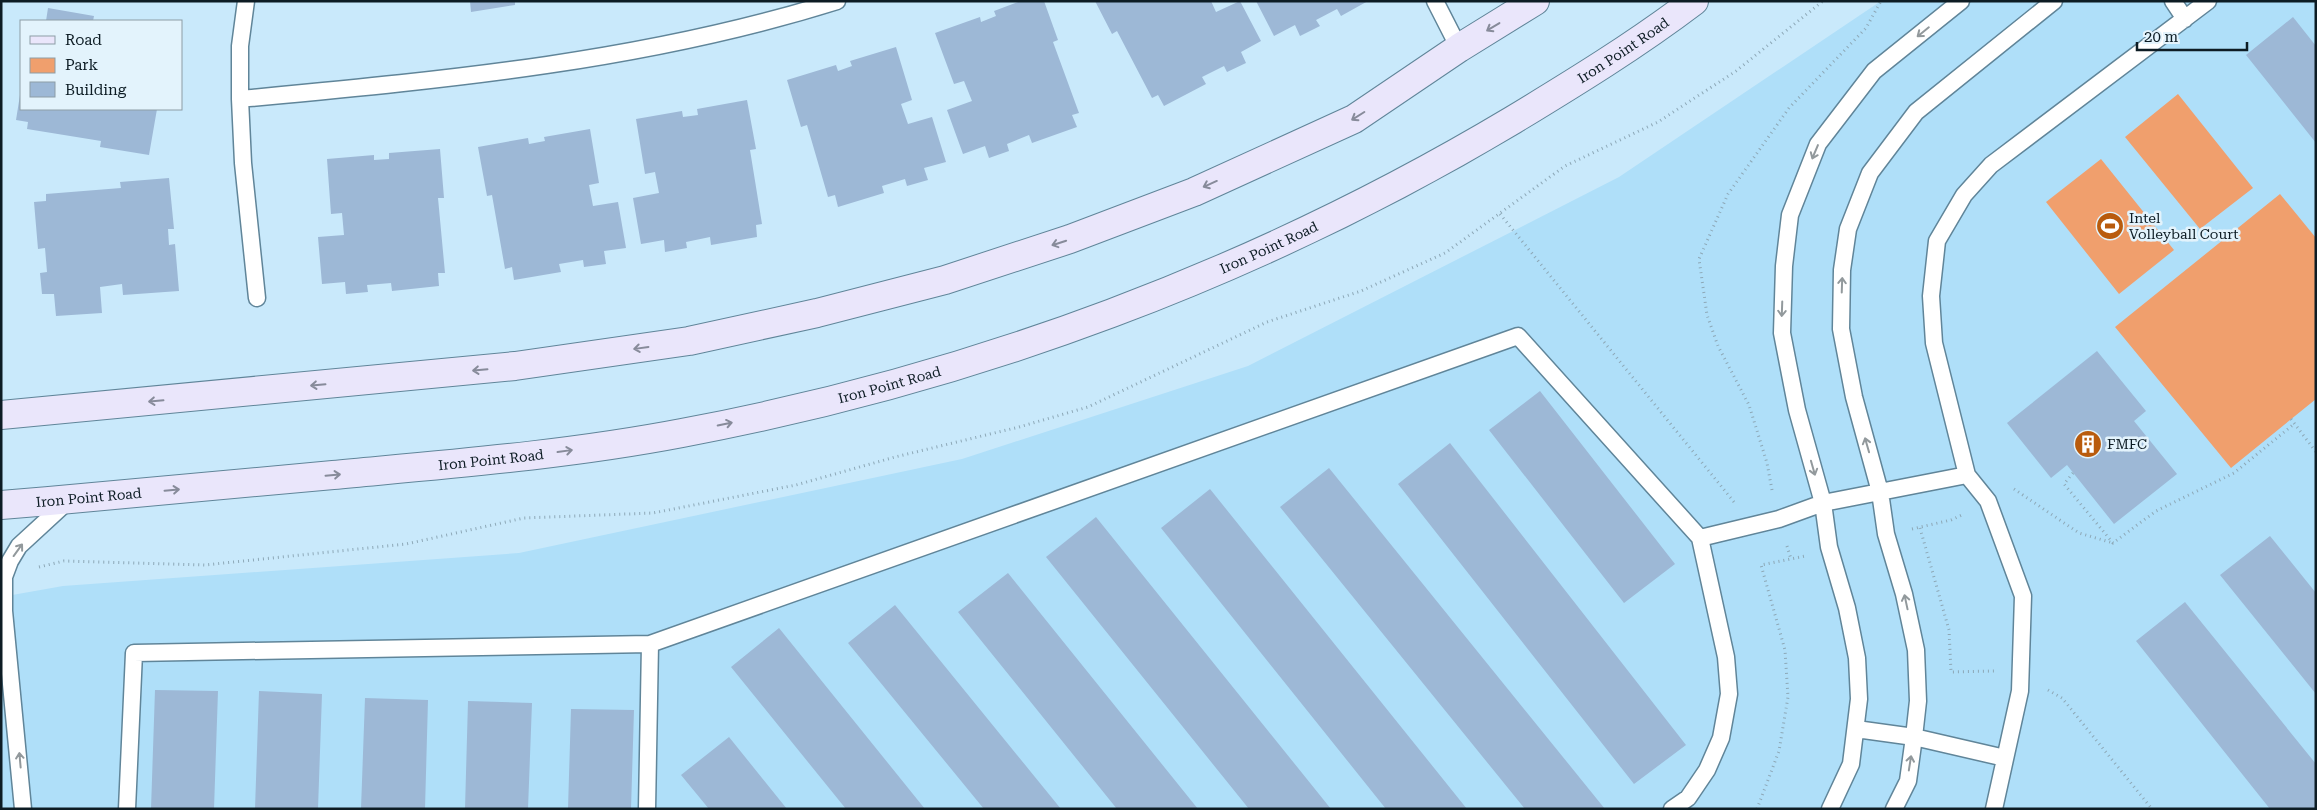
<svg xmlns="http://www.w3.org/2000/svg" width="2317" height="810" font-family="'Roboto Serif',serif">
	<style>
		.built { fill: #afdff9 }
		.green { fill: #f09f6d }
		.building { fill: #9db8d6 }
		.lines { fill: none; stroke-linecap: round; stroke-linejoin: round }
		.lane-casing { stroke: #608599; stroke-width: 19 }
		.secondary-casing { stroke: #608599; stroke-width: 30 }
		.path { stroke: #8da8b7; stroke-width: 3; stroke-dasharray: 1 4; stroke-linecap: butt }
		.lane { stroke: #fff; stroke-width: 16 }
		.secondary { stroke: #eae6fb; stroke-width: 28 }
		.oneway { stroke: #878b9a }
		.oneway2 { stroke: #92999c }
		.labels { text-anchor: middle; stroke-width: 5; stroke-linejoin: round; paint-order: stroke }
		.street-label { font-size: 14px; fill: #0d1c24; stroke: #e3f3fc }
		.poi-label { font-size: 14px; fill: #0d1c24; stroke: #e3f3fc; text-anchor: start }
	</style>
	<rect width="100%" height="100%" fill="#c9e9fb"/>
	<!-- built -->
	<path class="built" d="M1881 1H2316V809H1V597L63 586 519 553 962 459 1248 366 1619 177Z"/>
	<!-- green -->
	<path class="green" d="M2178 94 2253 188 2200 229 2125 137Z
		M2101 159 2174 250 2119 294 2046 202Z
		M2280 194 2316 238V399L2231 468 2115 327Z"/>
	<!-- building -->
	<path class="building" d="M470 1H515V5L471 12Z
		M1021 1H1044L1058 40 1053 42 1079 113 1072 115 1077 127 1032 143 1029 135 1007 144 1009 151 989 158 985 146 963 154 947 110 972 101 964 81 954 84 935 33 980 17 981 22 996 16 994 11Z
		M1095 1H1211L1216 12 1240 1 1261 41 1241 52 1246 63 1227 72 1224 66 1202 77 1206 84 1164 106 1158 95 1152 98 1117 31 1112 34Z
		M1256 1H1368L1341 16 1337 9 1316 20 1320 26 1300 36 1295 25 1274 36Z
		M48 8 94 16 93 21H46Z
		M2293 17 2316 46V143L2246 55Z
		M896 47 912 100 901 104 908 124 932 117 946 162 924 168 928 180 907 186 905 179 882 186 884 193 838 207 835 195 828 197 807 125 801 127 787 80 836 65 838 71 852 66 850 61Z
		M20 95 21 109H157L149 155 100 147 101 141 27 129 28 122 16 120Z
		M747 100 756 149 750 150 762 224 756 225 757 237 711 245 710 237 686 242 687 248 665 252 664 240 641 244 633 198 659 193 655 172 645 174 636 119 682 111 683 117 698 115 697 109Z
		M590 129 599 183 589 185 593 206 618 202 626 248 604 251 606 264 584 267 583 260 559 264 561 272 514 280 512 267 505 269 492 195 487 196 478 147 528 138 529 144 545 141 544 137Z
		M440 149 444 198H438L445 273H438L439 286 392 291 391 283 367 285 368 292 346 294 345 282 322 284 318 237 344 235 342 213 331 214 327 159 374 155V160L389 159V153Z
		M169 178 174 229H168L169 245 175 244 179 291 123 295 122 284 100 287 102 313 56 316 54 294H42L40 273 47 272 45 248 38 249 34 202 46 201V194L121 188 120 182Z
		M2097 351 2146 411 2134 421 2177 474 2114 524 2067 465 2051 478 2007 423Z
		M1540 391 1675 564 1624 603 1489 430Z
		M1450 443 1686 745 1634 784 1398 484Z
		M1329 468 1605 809H1525L1280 507Z
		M1210 489 1467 809H1386L1161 528Z
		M1096 517 1331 809H1249L1046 557Z
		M2270 536 2316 593V694L2220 575Z
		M1008 573 1198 809H1117L958 612Z
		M2185 602 2316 764V809H2270L2136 641Z
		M895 605 1061 809H984L848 643Z
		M779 628 925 809H846L731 667Z
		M155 690 218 691 214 809H151Z
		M259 691 322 694 318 809H255Z
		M365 698 428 700 425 809H361Z
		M468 701 532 703 528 809H465Z
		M571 709 634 710 631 809H568Z
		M729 737 787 809H709L681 775Z"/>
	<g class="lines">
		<!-- lane casing -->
		<g class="lane-casing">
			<path id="lane" d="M246 1 240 46V99C442 80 643 62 837 1
				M1435 1 1459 48
				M2173 1 2185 19
				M240 99 243 163 257 298
				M1700 538 1779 519 1823 503 1967 475
				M1856 729 1914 737 2005 758
				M23 809 4 611V577L10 561 19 546 69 500
				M127 809 134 653 650 644 1518 336 1700 538 1726 657 1729 694 1721 738 1707 770 1688 798 1672 809
				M647 809 650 644
				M1830 809 1851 764 1859 699 1857 658 1847 608 1829 547 1823 503 1797 410 1782 333 1784 266 1790 215 1818 144 1874 71 1961 1
				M1894 809 1908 781 1914 737 1918 701 1916 650 1904 594 1886 534 1880 492 1854 397 1841 329 1842 270 1848 229 1870 173 1916 112 2054 1
				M1994 809 2020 691 2023 596 1988 501 1967 475 1934 343 1931 296 1937 241 1964 195 1991 165 2208 1"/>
		</g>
		<!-- secondary casing -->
		<g class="secondary-casing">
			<g id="secondary">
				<path d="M1 415 515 366 689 341 817 313 945 280 1070 239 1194 192 1354 119 1459 48 1535 1"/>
				<path id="s1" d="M1 505C112 496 223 485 333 475 450 464 567 455 682 433 975 378 1257 273 1513 120 1574 83 1636 45 1694 1"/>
			</g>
		</g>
		<!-- path -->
		<path class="path" d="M1500 214 1734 502
			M2291 419 2316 452
			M2073 473 2064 484 2113 543 2156 511 2234 473 2294 424
			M2014 489 2079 533 2113 543
			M1772 490 1767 463 1749 405 1718 346 1707 315 1699 259 1728 194 1789 108 1866 28 1881 1
			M1920 528 1949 630 1951 672 1994 671
			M1912 529 1951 520 1964 514
			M1787 546 1791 559
			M39 567 64 561 205 565 406 544 524 518 653 513 796 485 895 457 1019 427 1088 407 1267 322 1361 291 1445 253 1565 166 1658 122 1736 71 1823 1
			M2048 690 2062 698 2152 809
			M1757 809 1779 751 1788 697 1785 650 1761 565 1805 556"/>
		<!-- lane -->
		<use href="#lane" class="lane"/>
		<!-- secondary -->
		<use href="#secondary" class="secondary"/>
	</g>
	<!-- one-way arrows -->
	<defs><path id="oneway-shaft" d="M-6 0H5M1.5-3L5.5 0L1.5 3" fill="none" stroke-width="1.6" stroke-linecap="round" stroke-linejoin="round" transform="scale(1.25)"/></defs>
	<g class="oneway">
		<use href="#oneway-shaft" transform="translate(1493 27) rotate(149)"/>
		<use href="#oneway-shaft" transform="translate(1358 116) rotate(148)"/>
		<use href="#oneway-shaft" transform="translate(1210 184) rotate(156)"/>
		<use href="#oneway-shaft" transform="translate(1059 243) rotate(162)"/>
		<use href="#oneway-shaft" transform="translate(641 348) rotate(172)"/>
		<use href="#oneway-shaft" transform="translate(480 370) rotate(175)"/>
		<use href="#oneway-shaft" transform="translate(318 385) rotate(175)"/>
		<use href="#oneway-shaft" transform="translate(156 401) rotate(175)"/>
		<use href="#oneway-shaft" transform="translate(725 424) rotate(-12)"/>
		<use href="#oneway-shaft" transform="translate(565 451) rotate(-8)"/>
		<use href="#oneway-shaft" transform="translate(333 475) rotate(-5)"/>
		<use href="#oneway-shaft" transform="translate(172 490) rotate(-5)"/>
	</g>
	<g class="oneway2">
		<use href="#oneway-shaft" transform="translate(1923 32) rotate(141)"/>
		<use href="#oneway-shaft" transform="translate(1815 152) rotate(113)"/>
		<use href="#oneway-shaft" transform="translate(1842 285) rotate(-88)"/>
		<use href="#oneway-shaft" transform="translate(1782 309) rotate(92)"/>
		<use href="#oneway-shaft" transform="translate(1867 445) rotate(-106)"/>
		<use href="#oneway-shaft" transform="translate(1813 468) rotate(74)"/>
		<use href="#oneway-shaft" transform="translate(18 550) rotate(-54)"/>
		<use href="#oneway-shaft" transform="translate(1906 602) rotate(-102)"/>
		<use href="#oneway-shaft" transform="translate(20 760) rotate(-95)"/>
		<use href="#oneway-shaft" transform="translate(1910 763) rotate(-81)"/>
	</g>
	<!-- icons -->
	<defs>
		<g id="stadium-disc" transform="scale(1.4375)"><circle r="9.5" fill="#b95b0d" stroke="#e3f3fc"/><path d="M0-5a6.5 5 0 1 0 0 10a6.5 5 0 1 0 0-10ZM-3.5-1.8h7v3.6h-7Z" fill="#fff"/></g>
		<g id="building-disc" transform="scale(1.4375)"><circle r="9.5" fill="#b95b0d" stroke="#e3f3fc"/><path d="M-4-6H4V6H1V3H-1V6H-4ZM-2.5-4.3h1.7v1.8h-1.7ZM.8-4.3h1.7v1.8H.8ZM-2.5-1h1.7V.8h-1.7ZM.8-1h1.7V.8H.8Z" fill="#fff"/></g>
	</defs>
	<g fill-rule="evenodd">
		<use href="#stadium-disc" x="2110" y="226"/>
		<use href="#building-disc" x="2088" y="444"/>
	</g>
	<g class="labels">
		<!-- street labels -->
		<g class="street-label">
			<text dy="5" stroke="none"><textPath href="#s1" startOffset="1708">Iron Point Road</textPath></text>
			<text dy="5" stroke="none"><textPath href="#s1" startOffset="1302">Iron Point Road</textPath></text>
			<text dy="5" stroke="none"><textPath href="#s1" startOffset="898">Iron Point Road</textPath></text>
			<text dy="5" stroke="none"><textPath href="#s1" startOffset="492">Iron Point Road</textPath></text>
			<text dy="5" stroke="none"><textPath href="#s1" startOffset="88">Iron Point Road</textPath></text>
		</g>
		<!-- poi labels -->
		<g class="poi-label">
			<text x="2129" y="223">Intel<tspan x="2129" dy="16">Volleyball Court</tspan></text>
			<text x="2107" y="449">FMFC</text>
		</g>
	</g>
	<!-- border -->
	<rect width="2317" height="810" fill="none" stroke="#0d1c24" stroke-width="5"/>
	<!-- legend -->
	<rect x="20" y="20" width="162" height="90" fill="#e3f3fc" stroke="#8d9da6"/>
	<rect x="30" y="36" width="25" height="8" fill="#eae6fb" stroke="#8d9da6"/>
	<text x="65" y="45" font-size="15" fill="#0d1c24">Road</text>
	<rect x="30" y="58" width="25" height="15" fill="#f09f6d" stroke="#8d9da6"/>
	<text x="65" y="70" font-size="15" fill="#0d1c24">Park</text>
	<rect x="30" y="82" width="25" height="15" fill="#9db8d6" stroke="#8d9da6"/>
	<text x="65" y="95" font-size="15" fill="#0d1c24">Building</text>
	<!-- scale -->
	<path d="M2137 42v8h110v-8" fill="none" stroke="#0d1c24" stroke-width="2.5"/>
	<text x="2144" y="42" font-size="15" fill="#0d1c24" stroke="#e3f3fc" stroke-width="4" paint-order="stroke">20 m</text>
</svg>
